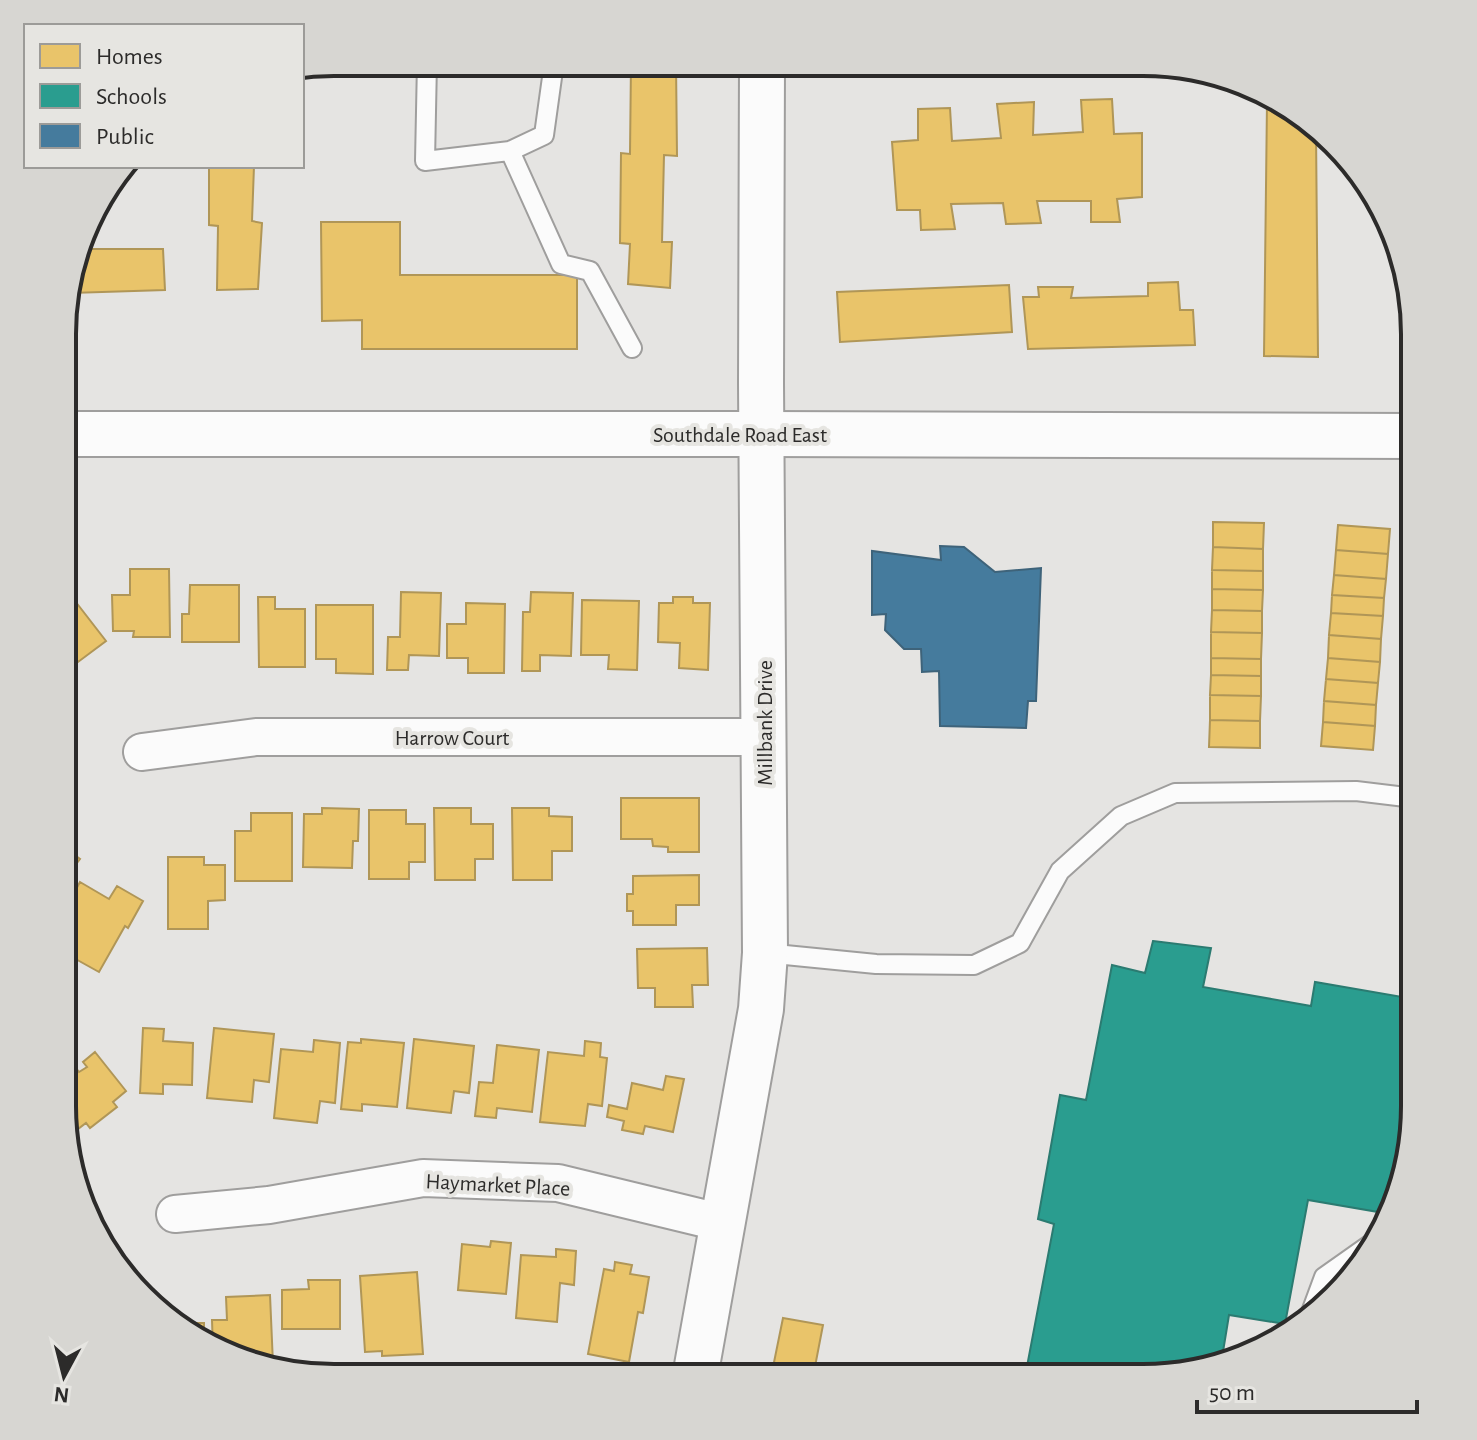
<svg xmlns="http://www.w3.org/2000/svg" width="1477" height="1440" font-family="'Alegreya Sans',sans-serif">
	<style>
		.homes { fill: #e9c46a; stroke: #b09657; stroke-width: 2 }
		.schools { fill: #2a9d8f; stroke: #2b7b71; stroke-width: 2 }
		.public { fill: #457b9d; stroke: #3e637a; stroke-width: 2 }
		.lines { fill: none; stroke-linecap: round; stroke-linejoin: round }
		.service-casing { stroke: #9f9e9d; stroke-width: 22 }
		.minor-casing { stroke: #9f9e9d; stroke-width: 40 }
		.tertiary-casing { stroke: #9f9e9d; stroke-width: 48 }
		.secondary-casing { stroke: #9f9e9d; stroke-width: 48 }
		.service { stroke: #fbfbfb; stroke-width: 18 }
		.minor { stroke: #fbfbfb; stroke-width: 36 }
		.tertiary { stroke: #fbfbfb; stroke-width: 44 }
		.secondary { stroke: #fbfbfb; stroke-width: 44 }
		.labels { text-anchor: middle; stroke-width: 8; stroke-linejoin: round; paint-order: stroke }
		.street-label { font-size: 22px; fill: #2c2b2a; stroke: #e6e5e1 }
		.rim { fill: none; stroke: #2c2b2a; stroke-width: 4 }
	</style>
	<rect width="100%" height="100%" fill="#e5e4e2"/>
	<!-- homes -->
	<path class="homes" d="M631 63H676L677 156 664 155 662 242H672L670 288 628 284 630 244 620 243 621 153 630 154Z
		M1112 99 1114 134 1142 133V197L1117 199 1120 222H1091V201H1037L1041 223 1006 224 1003 203 951 204 955 229 921 230 920 210H897L892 142 918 140V109L950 108 952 141 1001 138 997 104 1034 102 1033 135 1083 132 1081 100Z
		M1267 102H1284L1316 131 1318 357 1264 356Z
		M209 166H254L252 221 262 223 258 289 217 290 218 226 209 225Z
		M321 222H400V275H577V349H362V320L322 321Z
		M79 249H163L165 290 71 293 70 280H68Z
		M1178 282 1180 310H1193L1195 345 1028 349 1023 297H1039L1038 287H1073L1071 298 1148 296V283Z
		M1009 285 1012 332 840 342 837 292Z
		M1213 522 1264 523 1263 549 1213 547Z
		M1338 525 1390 529 1388 554 1336 550Z
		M1213 547 1263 549V571L1212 570Z
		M1336 550 1388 554 1386 579 1334 575Z
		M130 569H169L170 637H133L134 631H113L112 595H130Z
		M1212 570 1263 571V590L1212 589Z
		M1334 575 1386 579 1384 598 1332 595Z
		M190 585H239V642H182V614H189Z
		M65 588 106 641 78 662 65 647Z
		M1212 589 1263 590 1262 611 1212 610Z
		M401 592 441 593 439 656 409 655 408 670H387L388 637H400Z
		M531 592 573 593 571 656 540 655V671H522L523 612H530Z
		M1332 595 1384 598 1383 616 1331 613Z
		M258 597H275V609H305V667H259Z
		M673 597H693V603H710L708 670 679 668 680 643 658 642 659 603H673Z
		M582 600 639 601 637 670 608 669 609 655H581Z
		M466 603 505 604 504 673H468V658H447V624H466Z
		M316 605H373V674L336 673V659H316Z
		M1212 610 1262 611V633L1211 632Z
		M1331 613 1383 616 1381 639 1329 635Z
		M1211 632 1262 633 1261 659 1211 658Z
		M1329 635 1381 639 1380 662 1328 658Z
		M1211 658 1261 659V676L1211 675Z
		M1328 658 1380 662 1378 683 1326 679Z
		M1211 675 1261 676V696L1210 695Z
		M1326 679 1378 683 1376 705 1324 701Z
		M1210 695 1261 696 1260 721 1210 720Z
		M1324 701 1376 705 1375 726 1323 722Z
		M1210 720 1260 721V748L1209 747Z
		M1323 722 1375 726 1373 750 1321 746Z
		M621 798H699V852H668V847L653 846 652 839H621Z
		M322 808 359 809 358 841H353L352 868 303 867 304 814H322Z
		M434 808H471V824H493V859H475V880H435Z
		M512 808H549V816L572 817V851H552V880H513Z
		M369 810H406V824H425V862H409V879H369Z
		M251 813H292V881H235V831H251Z
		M64 847 80 859 64 880Z
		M168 857H204V865H225V900L208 901V929H168Z
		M699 875V905H676V925H633V911H627V894H633V876Z
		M80 882 109 899 117 886 143 901 128 928 125 926 99 972 63 952 64 911Z
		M707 948 708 985H692L693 1007H655V988H638L637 949Z
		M143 1028 164 1029 163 1041 193 1043 192 1085 163 1084V1094L140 1093Z
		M214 1028 274 1034 269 1082 254 1080 252 1102 207 1098Z
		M361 1039 404 1043 397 1107 362 1104V1111L341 1109 348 1042 361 1043Z
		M414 1039 474 1046 469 1093 454 1091 451 1113 407 1108Z
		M314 1040 340 1043 335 1103 320 1101 317 1123 274 1118 281 1049 313 1052Z
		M585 1041 601 1043 600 1057 607 1058 602 1106 588 1104 585 1126 540 1122 548 1052 584 1056Z
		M497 1045 539 1050 532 1112 497 1108 496 1118 475 1116 479 1082 493 1083Z
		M95 1052 126 1091 113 1102 117 1107 90 1128 86 1123 74 1132 63 1118V1086L68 1082 63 1075V1066L70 1060 79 1072 87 1067 83 1062Z
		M666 1076 684 1079 673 1132 645 1126 643 1134 622 1130 624 1121 607 1117 609 1105 627 1109 632 1083 663 1090Z
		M491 1241 511 1243 506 1294 458 1290 462 1244 490 1247Z
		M556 1249 576 1251 574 1285 560 1283 557 1322 516 1318 521 1255 556 1257Z
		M615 1262 632 1265 630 1274 649 1277 643 1313 638 1312 629 1362 588 1354 604 1269 614 1271Z
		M417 1272 423 1354 382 1356V1351L365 1352 360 1276Z
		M308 1280H340V1329H282V1290L309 1289Z
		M270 1295 273 1364 213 1350 212 1320H227L226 1297Z
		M783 1318 823 1325 813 1377H771Z
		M181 1323H204V1343Z"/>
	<!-- schools -->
	<path class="schools" d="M1153 941 1211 948 1203 987 1311 1006 1315 982 1414 999V1124L1390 1214 1308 1200 1285 1324 1229 1315 1221 1364 1161 1377H1025L1054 1224 1038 1219 1060 1095 1086 1100 1112 965 1145 973Z"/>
	<!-- public -->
	<path class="public" d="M940 546 964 547 995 572 1041 568 1036 701H1028L1026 728 940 726 939 671 922 672 921 649H904L885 630 886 614 872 615V551L941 560Z"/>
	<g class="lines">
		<!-- service casing -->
		<g class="service-casing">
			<path id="service" d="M427 62 425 161 510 151 544 135 554 63
				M510 151 561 264 590 271 632 348
				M765 953 876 964 974 965 1020 943 1060 871 1121 816 1175 793 1356 791 1414 798
				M1307 1323 1324 1277 1375 1241"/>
		</g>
		<!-- minor casing -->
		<g class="minor-casing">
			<path id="minor" d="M142 752 256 737H764
				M175 1214 269 1205 423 1178 558 1183 723 1223"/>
		</g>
		<!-- tertiary casing -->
		<g class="tertiary-casing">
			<path id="tertiary" d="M695 1377 761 1009 765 953 761 383 762 63"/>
		</g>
		<!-- secondary casing -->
		<g class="secondary-casing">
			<path id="secondary" d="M66 434H761L1414 436"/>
		</g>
		<!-- service -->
		<use href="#service" class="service"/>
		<!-- minor -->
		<use href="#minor" class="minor"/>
		<!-- tertiary -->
		<use href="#tertiary" class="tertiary"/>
		<!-- secondary -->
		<use href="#secondary" class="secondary"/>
	</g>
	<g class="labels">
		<!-- street labels -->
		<g class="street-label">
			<text x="740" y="442">Southdale Road East</text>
			<text transform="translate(764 723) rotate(-90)" y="8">Millbank Drive</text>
			<text x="452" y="745">Harrow Court</text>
			<text transform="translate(498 1184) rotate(3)" y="8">Haymarket Place</text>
		</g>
	</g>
	<!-- crop -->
	<path d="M0 0H1477V1440H0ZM334 76H1143A258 258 0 0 1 1401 334V1106A258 258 0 0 1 1143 1364H334A258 258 0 0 1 76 1106V334A258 258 0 0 1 334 76Z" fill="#d7d6d2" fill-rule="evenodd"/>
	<path class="rim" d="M334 76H1143A258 258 0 0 1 1401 334V1106A258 258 0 0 1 1143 1364H334A258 258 0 0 1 76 1106V334A258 258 0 0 1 334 76Z"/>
	<!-- legend -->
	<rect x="24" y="24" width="280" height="144" fill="#e6e5e1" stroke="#9c9b98" stroke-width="2"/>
	<rect x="40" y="44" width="40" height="24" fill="#e9c46a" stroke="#9c9b98" stroke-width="2"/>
	<text x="96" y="64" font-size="24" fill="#2c2b2a">Homes</text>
	<rect x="40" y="84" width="40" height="24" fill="#2a9d8f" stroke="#9c9b98" stroke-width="2"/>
	<text x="96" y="104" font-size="24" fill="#2c2b2a">Schools</text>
	<rect x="40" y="124" width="40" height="24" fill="#457b9d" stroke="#9c9b98" stroke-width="2"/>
	<text x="96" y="144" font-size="24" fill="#2c2b2a">Public</text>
	<!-- north arrow -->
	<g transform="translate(64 1376) rotate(187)" stroke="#e6e5e1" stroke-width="6" paint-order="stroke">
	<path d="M0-6L14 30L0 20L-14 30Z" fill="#2c2b2a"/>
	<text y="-12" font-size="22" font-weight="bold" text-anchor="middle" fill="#2c2b2a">N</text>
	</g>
	<!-- scale -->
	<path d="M1197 1400v12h220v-12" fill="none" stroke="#2c2b2a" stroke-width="4"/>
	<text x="1209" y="1400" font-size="24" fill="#2c2b2a" stroke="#e6e5e1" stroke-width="6" paint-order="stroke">50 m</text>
</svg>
